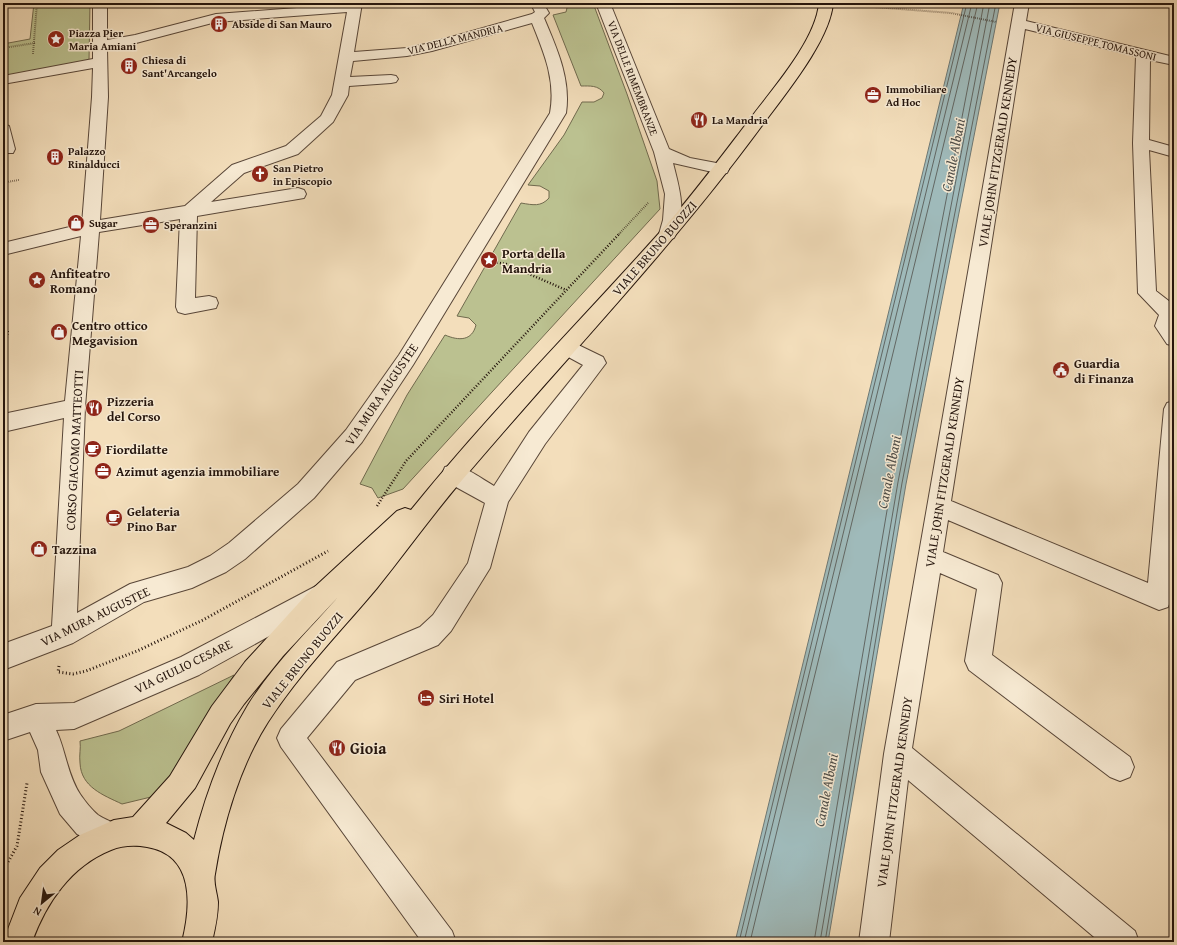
<svg xmlns="http://www.w3.org/2000/svg" width="1177" height="945" font-family="'Gentium Book Plus',serif">
	<style>
		.green { fill: #bbc190; stroke: #706a4e }
		.water { fill: #9fbaba; stroke: #6e7874 }
		.lines { fill: none; stroke-linecap: round; stroke-linejoin: round }
		.shore { stroke: #626763; stroke-width: 1 }
		.minor-casing { stroke: #584638; stroke-width: 2 }
		.major-casing { stroke: #24140c; stroke-width: 2 }
		.path-far2 { stroke: #24140c; stroke-width: 2; stroke-dasharray: 0.5 1.5; stroke-linecap: butt }
		.path-far1 { stroke: #24140c; stroke-width: 2.5; stroke-dasharray: 1 2; stroke-linecap: butt }
		.path { stroke: #24140c; stroke-width: 3; stroke-dasharray: 1 2.5; stroke-linecap: butt }
		.minor { fill: #f7ead3; fill-rule: evenodd }
		.major { fill: #f3debb; fill-rule: evenodd }
		.labels { text-anchor: middle; stroke-width: 3; stroke-linejoin: round; paint-order: stroke }
		.far-poi-label { font-size: 11px; font-weight: bold; fill: #24140c; stroke: #f7ead3; text-anchor: start }
		.far-street-label { font-size: 11px; fill: #24140c; stroke: #f7ead3 }
		.street-label { font-size: 13px; fill: #24140c; stroke: #f7ead3 }
		.poi-label { font-size: 13px; font-weight: bold; fill: #24140c; stroke: #f7ead3; text-anchor: start }
		.water-label { font-size: 14px; font-style: italic; fill: #4f4e49; stroke: #f7ead3 }
		.near-poi-label { font-size: 16px; font-weight: bold; fill: #24140c; stroke: #f7ead3; text-anchor: start }
	</style>
	<rect width="100%" height="100%" fill="#f3debb"/>
	<filter id="stains"><feTurbulence type="fractalNoise" baseFrequency=".005" numOctaves="4"/><feColorMatrix values="0 0 0 0 .2 0 0 0 0 .09 0 0 0 0 .02 0 0 0 .5 -.17"/></filter>
	<radialGradient id="worn" r=".72"><stop offset=".6" stop-color="#630" stop-opacity="0"/><stop offset="1" stop-color="#630" stop-opacity=".3"/></radialGradient>
	<!-- green -->
	<path class="green" d="M34 3H90L89 61 3 77V44L30 39Z
		M549 3H593L627 94 657 181 660 209 403 489 378 498 372 488 360 484 407 395 445 335C459 341 472 341 476 325L469 318 457 316 521 203C533 205 541 207 549 198V191L540 186 528 185 564 135 582 102H594L602 98 604 93C598 85 590 86 581 86L553 15 566 12 567 8 563 5H549Z
		M234 675 194 739 175 775 155 796 122 804C103 795 81 787 80 763 79 755 81 748 80 741L119 731Z"/>
	<!-- water -->
	<path class="water" d="M964 3H1000L906 484 828 942H735Z"/>
	<g class="lines">
		<!-- shore -->
		<path class="shore" d="M739 942 967 3
			M744 942 972 3
			M750 942 978 3
			M814 942 892 481 984 3
			M820 942 898 482 990 3
			M825 942 902 483 996 3"/>
		<!-- minor casing -->
		<g class="minor-casing">
			<path id="minor" d="M93 3H107V40L135 35 216 14 362 3 354 52 407 48 430 43 532 14 535 12 532 6 534 3H543L549 13 544 18C557 49 571 79 566 113L413 365 362 442 314 498 245 559 226 572 192 588 144 602 73 643 3 670V644L52 626 64 418 3 432V414L65 401 81 236 3 255V243L82 224 92 97 93 68 3 84V76L93 59ZM347 12 332 95 321 116 286 146 232 165 185 206 100 220 108 97 107 49 136 43 216 22ZM532 23C544 53 556 80 550 113L399 355 346 430 298 484 229 543 210 556 188 567 130 584 77 613 85 407 99 232 180 219 176 307 178 312 185 314 216 308 218 303 216 298 209 296 195 298 197 216 304 198 306 194 304 190 298 188 211 202 244 173 298 154 333 122 348 95 349 86 391 83 396 82 398 79 396 76 391 75 350 77 353 61 407 56 432 51Z
				M596 3H610L669 149 690 158 727 165 729 169 727 173 721 174 673 163C679 187 688 215 674 238L668 240 662 238 659 234 663 220 665 194 654 152Z
				M1015 3H1029L1026 21 1174 57V65L1150 60 1149 140 1174 147V157L1149 150 1156 291 1174 305V346L1167 344 1155 326 1159 315 1138 293 1133 143 1136 56 1025 29 951 501 1148 583 1164 409 1167 403 1174 401V558L1171 599 1168 607 1159 610 948 520 943 552 998 575 1002 583 992 655 1130 757 1134 767 1130 777 1120 781 1110 777 969 670 965 661 977 589 940 573 912 748 1135 931 1139 942H1100L908 780 889 942H859L884 754Z
				M3 124 9 126 15 149 13 153H3Z
				M568 340 603 357 606 363 545 444 508 502 490 568 451 631 438 645 355 680 307 738 452 931 456 942H422L281 747 277 738 281 729 337 662 420 627 433 615 468 563 485 503 445 481 442 474 445 467C461 462 480 478 494 486L529 432 583 365 561 353 558 348 561 343Z
				M318 585 327 588 330 596 327 604 199 675 74 729 56 730C66 751 67 774 80 794 84 800 92 810 98 815 111 823 117 822 123 836L119 846 109 850 77 834 60 814 41 772 38 750 30 732 3 741V715L36 704 74 703 181 657Z"/>
		</g>
		<!-- major casing -->
		<g class="major-casing">
			<path id="major" d="M819 3H833C830 42 781 99 758 131 667 254 561 363 463 479 433 514 406 552 377 588 340 632 299 674 268 722 240 766 223 823 215 874 213 882 217 893 218 902 218 916 215 929 212 942H182C191 906 195 855 147 847 136 845 123 845 111 850 71 866 46 903 32 942H3L20 898 40 868 58 850 80 835 114 820 133 817 170 776 212 706 245 662 307 594 397 511 405 508 411 510C489 413 578 324 661 231 694 194 723 154 753 115 775 86 816 39 819 3ZM339 596C308 631 273 665 248 705 223 747 206 793 194 840L186 833 166 823 195 788 230 724 244 704 283 656Z"/>
		</g>
		<!-- path-far2 -->
		<path class="path-far2" d="M848 5 951 13 996 22
			M3 48 35 43
			M33 54 37 3
			M3 178 7 182
			M3 187 7 182 19 180
			M619 234 648 203"/>
		<!-- path-far1 -->
		<path class="path-far1" d="M494 262 506 264 566 290
			M3 331 8 330 3 361
			M3 362 8 361
			M377 506 406 461 620 233"/>
		<!-- path -->
		<path class="path" d="M59 666 58 672 73 674 86 671 137 651 203 620 328 551
			M3 871 17 846 27 783"/>
		<!-- minor -->
		<use href="#minor" class="minor"/>
		<!-- major -->
		<use href="#major" class="major"/>
	</g>
	<!-- icons -->
	<defs>
		<g id="building-disc" transform="scale(0.9)"><circle r="9.5" fill="#8f2418" stroke="#f7ead3"/><path d="M-4-6H4V6H1V3H-1V6H-4ZM-2.5-4.3h1.7v1.8h-1.7ZM.8-4.3h1.7v1.8H.8ZM-2.5-1h1.7V.8h-1.7ZM.8-1h1.7V.8H.8Z" fill="#fff"/></g>
		<g id="sight-disc" transform="scale(0.9)"><circle r="9.5" fill="#8f2418" stroke="#f7ead3"/><path d="M0-6L1.8-2.2L6-1.7L2.9 1.2L3.7 5.4L0 3.3L-3.7 5.4L-2.9 1.2L-6-1.7L-1.8-2.2Z" fill="#fff"/></g>
		<g id="office-disc" transform="scale(0.9)"><circle r="9.5" fill="#8f2418" stroke="#f7ead3"/><path d="M-6-3h4V-5.5h4V-3h4V5H-6ZM-1-4.5V-3h2v-1.5ZM-6 0V1H6V0Z" fill="#fff"/></g>
		<g id="restaurant-disc" transform="scale(0.9)"><circle r="9.5" fill="#8f2418" stroke="#f7ead3"/><path d="M-5-6h1v4h1v-4h1v4h1v-4h1v5L-1.5 .5V6h-2V.5L-5-1ZM5-6V6H3V1.5H1.5Q1.5-4 5-6Z" fill="#fff"/></g>
		<g id="church-disc" transform="scale(0.9)"><circle r="9.5" fill="#8f2418" stroke="#f7ead3"/><path d="M-1.2-6h2.4v3.5h3.3v2.4h-3.3V6h-2.4V-.1h-3.3v-2.4h3.3Z" fill="#fff"/></g>
		<g id="shop-disc" transform="scale(0.9)"><circle r="9.5" fill="#8f2418" stroke="#f7ead3"/><path d="M-5-2.5h2.3a2.7 3.5 0 0 1 5.4 0H5L5.5 6h-11ZM-1.5-2.5h3a1.5 2.3 0 0 0-3 0Z" fill="#fff"/></g>
		<g id="civic-disc" transform="scale(0.9)"><circle r="9.5" fill="#8f2418" stroke="#f7ead3"/><path d="M-.6-6.5H3V-4.5H.6V-3L4-1V1h2V6H-6V1h2V-1L-.6-3ZM-1.2 2.5V6h2.4V2.5Z" fill="#fff"/></g>
		<g id="cafe-disc" transform="scale(0.9)"><circle r="9.5" fill="#8f2418" stroke="#f7ead3"/><path d="M-5.5-4.5H6V0H3Q3 3.5 0 3.5H-2.5Q-5.5 3.5-5.5 0ZM3-3.2v2h1.7v-2ZM-6 4.5H4V6H-6Z" fill="#fff"/></g>
		<g id="hotel-disc" transform="scale(0.9)"><circle r="9.5" fill="#8f2418" stroke="#f7ead3"/><path d="M-6-4.5h1.5V1H6V5H4.5V3h-9V5H-6ZM-4 0a1.8 1.8 0 1 1 3.6 0ZM.5 0V-2.5h3Q6-2.5 6 0Z" fill="#fff"/></g>
	</defs>
	<g fill-rule="evenodd">
		<use href="#building-disc" x="219" y="24"/>
		<use href="#sight-disc" x="56" y="39"/>
		<use href="#building-disc" x="129" y="66"/>
		<use href="#office-disc" x="873" y="95"/>
		<use href="#restaurant-disc" x="699" y="120"/>
		<use href="#building-disc" x="55" y="157"/>
		<use href="#church-disc" x="260" y="174"/>
		<use href="#shop-disc" x="76" y="223"/>
		<use href="#office-disc" x="151" y="225"/>
		<use href="#sight-disc" x="489" y="260"/>
		<use href="#sight-disc" x="37" y="280"/>
		<use href="#shop-disc" x="59" y="332"/>
		<use href="#civic-disc" x="1061" y="370"/>
		<use href="#restaurant-disc" x="94" y="408"/>
		<use href="#cafe-disc" x="93" y="449"/>
		<use href="#office-disc" x="103" y="471"/>
		<use href="#cafe-disc" x="114" y="518"/>
		<use href="#shop-disc" x="39" y="549"/>
		<use href="#hotel-disc" x="426" y="698"/>
		<use href="#restaurant-disc" x="337" y="748"/>
	</g>
	<g class="labels">
		<!-- far-poi labels -->
		<g class="far-poi-label">
			<text x="232" y="28">Abside di San Mauro</text>
			<text x="69" y="37">Piazza Pier<tspan x="69" dy="13">Maria Amiani</tspan></text>
			<text x="142" y="64">Chiesa di<tspan x="142" dy="13">Sant'Arcangelo</tspan></text>
			<text x="886" y="93">Immobiliare<tspan x="886" dy="13">Ad Hoc</tspan></text>
			<text x="712" y="124">La Mandria</text>
			<text x="68" y="155">Palazzo<tspan x="68" dy="13">Rinalducci</tspan></text>
			<text x="273" y="172">San Pietro<tspan x="273" dy="13">in Episcopio</tspan></text>
			<text x="89" y="227">Sugar</text>
			<text x="164" y="229">Speranzini</text>
		</g>
		<!-- far-street labels -->
		<g class="far-street-label">
			<text transform="translate(455 39) rotate(-14)" y="4">VIA DELLA MANDRIA</text>
			<text transform="translate(1096 42) rotate(14)" y="4">VIA GIUSEPPE TOMASSONI</text>
			<text transform="translate(633 78) rotate(69)" y="4">VIA DELLE RIMEMBRANZE</text>
		</g>
		<!-- street labels -->
		<g class="street-label">
			<text transform="translate(997 152) rotate(-81)" y="5">VIALE JOHN FITZGERALD KENNEDY</text>
			<text transform="translate(654 248) rotate(-49)" y="5">VIALE BRUNO BUOZZI</text>
			<text transform="translate(381 394) rotate(-56)" y="5">VIA MURA AUGUSTEE</text>
			<text transform="translate(74 450) rotate(-87)" y="5">CORSO GIACOMO MATTEOTTI</text>
			<text transform="translate(944 472) rotate(-81)" y="5">VIALE JOHN FITZGERALD KENNEDY</text>
			<text transform="translate(95 616) rotate(-26)" y="5">VIA MURA AUGUSTEE</text>
			<text transform="translate(302 660) rotate(-51)" y="5">VIALE BRUNO BUOZZI</text>
			<text transform="translate(183 666) rotate(-26)" y="5">VIA GIULIO CESARE</text>
			<text transform="translate(894 792) rotate(-82)" y="5">VIALE JOHN FITZGERALD KENNEDY</text>
		</g>
		<!-- poi labels -->
		<g class="poi-label">
			<text x="502" y="258">Porta della<tspan x="502" dy="15">Mandria</tspan></text>
			<text x="50" y="278">Anfiteatro<tspan x="50" dy="15">Romano</tspan></text>
			<text x="72" y="330">Centro ottico<tspan x="72" dy="15">Megavision</tspan></text>
			<text x="1074" y="368">Guardia<tspan x="1074" dy="15">di Finanza</tspan></text>
			<text x="107" y="406">Pizzeria<tspan x="107" dy="15">del Corso</tspan></text>
			<text x="106" y="454">Fiordilatte</text>
			<text x="116" y="476">Azimut agenzia immobiliare</text>
			<text x="127" y="516">Gelateria<tspan x="127" dy="15">Pino Bar</tspan></text>
			<text x="52" y="554">Tazzina</text>
			<text x="439" y="703">Siri Hotel</text>
		</g>
		<!-- water labels -->
		<g class="water-label">
			<text transform="translate(953 155) rotate(-79)" y="5">Canale Albani</text>
			<text transform="translate(889 472) rotate(-79)" y="5">Canale Albani</text>
			<text transform="translate(826 790) rotate(-79)" y="5">Canale Albani</text>
		</g>
		<!-- near-poi labels -->
		<g class="near-poi-label">
			<text x="350" y="754">Gioia</text>
		</g>
	</g>
	<!-- margin -->
	<rect width="1177" height="945" fill="none" stroke="#f3debb" stroke-width="16"/>
	<rect x="4" y="4" width="1169" height="937" fill="none" stroke="#24140c" stroke-width="2"/>
	<rect x="8" y="8" width="1161" height="929" fill="none" stroke="#24140c"/>
	<!-- north arrow -->
	<g transform="translate(42 903) rotate(209)" stroke="#f7ead3" stroke-width="3" paint-order="stroke">
	<path d="M0-3L7 15L0 10L-7 15Z" fill="#24140c"/>
	<text y="-6" font-size="11" font-weight="bold" text-anchor="middle" fill="#24140c">N</text>
	</g>
	<rect width="100%" height="100%" filter="url(#stains)"/>
	<rect width="100%" height="100%" fill="url(#worn)"/>
</svg>
